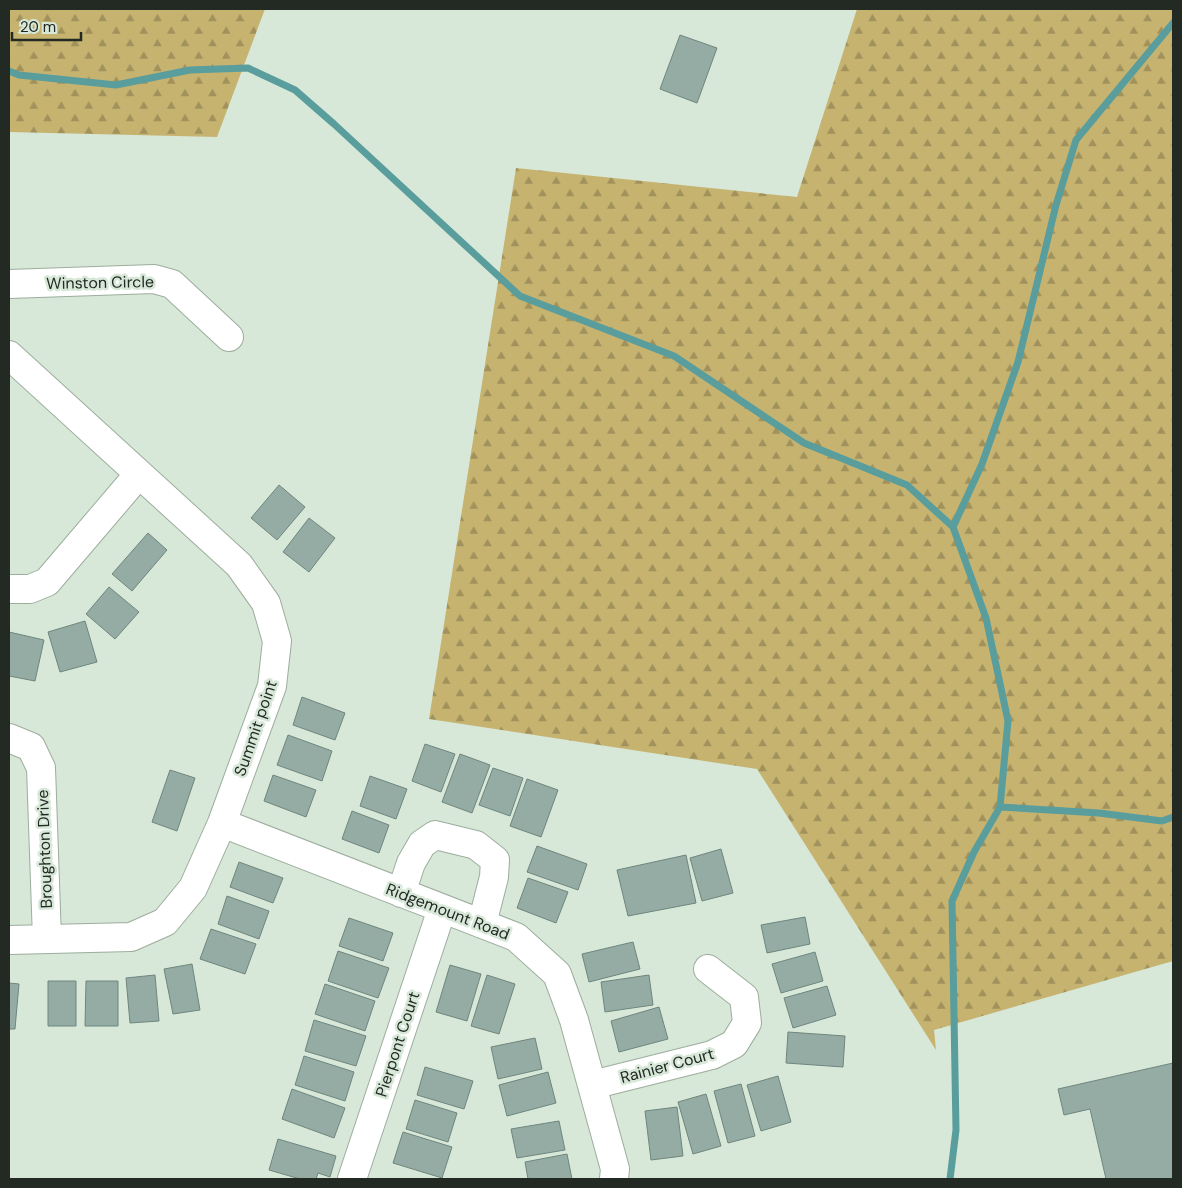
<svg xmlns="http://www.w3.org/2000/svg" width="1182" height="1188" font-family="'DM Sans',sans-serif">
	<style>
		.forest { fill: url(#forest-firs) }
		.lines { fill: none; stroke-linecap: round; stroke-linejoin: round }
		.stream { stroke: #599d9d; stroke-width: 7 }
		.building { fill: #94aca4; stroke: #6f867e }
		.minor-casing { stroke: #9cad9d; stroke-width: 30 }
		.minor { stroke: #fff; stroke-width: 28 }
		.labels { text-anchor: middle; stroke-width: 5; stroke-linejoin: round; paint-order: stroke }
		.street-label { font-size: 16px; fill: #232a24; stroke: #d7e8d8 }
	</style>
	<defs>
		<pattern id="forest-firs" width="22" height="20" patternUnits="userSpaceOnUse" patternTransform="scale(1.25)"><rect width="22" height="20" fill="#c7b370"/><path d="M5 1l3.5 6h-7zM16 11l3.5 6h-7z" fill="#a1925c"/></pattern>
	</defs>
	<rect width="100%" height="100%" fill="#d7e8d8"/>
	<!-- forest -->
	<path class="forest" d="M9 9H265L217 137 9 132Z
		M857 9H1173V961L934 1030 936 1050 757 769 429 719 516 168 797 197Z"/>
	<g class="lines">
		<!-- stream -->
		<path class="stream" d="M9 71 19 75 116 85 190 70 248 68 295 90 334 124 520 296 674 356 804 443 907 485 953 527 986 618 1008 721 1000 807 974 852 952 901 956 1130 950 1179
			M953 527 982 464 1018 362 1056 205 1076 140 1173 23
			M1000 807 1099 813 1162 821 1173 817"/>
	</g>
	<!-- building -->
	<path class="building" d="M680 35 717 48 697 103 660 89Z
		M279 485 305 507 277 540 251 518Z
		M309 518 335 538 309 572 283 552Z
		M148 533 167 550 132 591 112 574Z
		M109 587 139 612 115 639 86 614Z
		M85 621 97 662 60 672 48 632Z
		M9 632 44 640 35 681 9 676Z
		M302 697 345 713 335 740 293 725Z
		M288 735 332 751 322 781 277 765Z
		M425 744 455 754 441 792 412 781Z
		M460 754 490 765 472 813 442 802Z
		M493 768 523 778 510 816 479 805Z
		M170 770 195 778 177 831 152 822Z
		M273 775 316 790 306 817 264 801Z
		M370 776 407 789 396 819 360 806Z
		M527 779 558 790 541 837 510 826Z
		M352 811 389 825 379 853 342 839Z
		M537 846 587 864 578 890 527 872Z
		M721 849 733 893 702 901 690 858Z
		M686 855 696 903 628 916 617 870Z
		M239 862 283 878 273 903 230 887Z
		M528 878 568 892 556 923 517 908Z
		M227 896 269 911 259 939 218 924Z
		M805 917 810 944 767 953 761 925Z
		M349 918 393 933 383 961 339 946Z
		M211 929 256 944 245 974 200 959Z
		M633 942 640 969 589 982 582 954Z
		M338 951 389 968 378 998 328 981Z
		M815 952 823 981 781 993 772 964Z
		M192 964 200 1010 173 1014 164 969Z
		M450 965 481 974 467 1021 436 1012Z
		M155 975 159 1021 130 1023 126 978Z
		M487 975 515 984 499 1034 471 1026Z
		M649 975 653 1005 605 1012 601 982Z
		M48 981H76V1026H48Z
		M86 981H118V1026H85Z
		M9 983 19 984 15 1029H9Z
		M325 984 375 1001 365 1031 315 1014Z
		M827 986 836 1015 793 1028 784 998Z
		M659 1007 668 1039 619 1052 611 1021Z
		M314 1020 366 1036 356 1066 305 1051Z
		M788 1032 845 1036 843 1067 786 1063Z
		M535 1038 542 1069 498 1079 491 1047Z
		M304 1056 354 1072 345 1101 295 1085Z
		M1173 1063V1179H1106L1090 1109 1064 1115 1058 1089Z
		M425 1067 473 1081 464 1109 417 1095Z
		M548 1072 556 1103 507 1116 499 1085Z
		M778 1076 791 1122 761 1131 747 1085Z
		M741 1084 755 1136 728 1143 714 1091Z
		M292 1089 345 1108 334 1138 282 1119Z
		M706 1094 721 1146 693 1154 678 1102Z
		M415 1100 457 1113 448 1142 406 1129Z
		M677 1107 683 1156 651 1160 645 1111Z
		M559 1121 565 1150 517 1158 511 1129Z
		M403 1132 452 1147 442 1178 393 1163Z
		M278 1139 336 1156 330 1177 318 1173 316 1179H300L269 1170Z
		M567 1154 572 1179H528L525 1162Z"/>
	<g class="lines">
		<!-- minor casing -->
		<g class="minor-casing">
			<path id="minor" d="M9 284 154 279 172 284 229 337
				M9 355 239 565 266 603 277 641 272 686 222 823 193 888 165 922 131 937 9 940
				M9 589H30L47 582 139 474
				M9 738 31 747 41 768 47 939
				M222 823 516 937 557 974 574 1020 615 1169 614 1179
				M401 893 411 863 422 844 435 835 476 845 495 860 494 877 482 924
				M592 1085 712 1055 734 1044 747 1023 744 997 708 969
				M352 1179 442 909"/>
		</g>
		<!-- minor -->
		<use href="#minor" class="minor"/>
	</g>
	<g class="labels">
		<!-- street labels -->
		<g class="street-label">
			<text transform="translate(100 282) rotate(-1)" y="6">Winston Circle</text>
			<text transform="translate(255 728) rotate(-71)" y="6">Summit point</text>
			<text transform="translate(44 849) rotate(-92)" y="6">Broughton Drive</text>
			<text transform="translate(448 911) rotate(21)" y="6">Ridgemount Road</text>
			<text transform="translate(397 1044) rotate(-72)" y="6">Pierpont Court</text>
			<text transform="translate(667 1065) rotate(-15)" y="6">Rainier Court</text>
		</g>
	</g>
	<!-- border -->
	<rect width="1182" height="1188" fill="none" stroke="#232a24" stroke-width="20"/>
	<!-- scale -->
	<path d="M12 32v8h69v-8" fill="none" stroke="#232a24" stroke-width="2.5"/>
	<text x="20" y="32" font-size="15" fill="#232a24" stroke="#d7e8d8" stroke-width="4" paint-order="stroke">20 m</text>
</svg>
